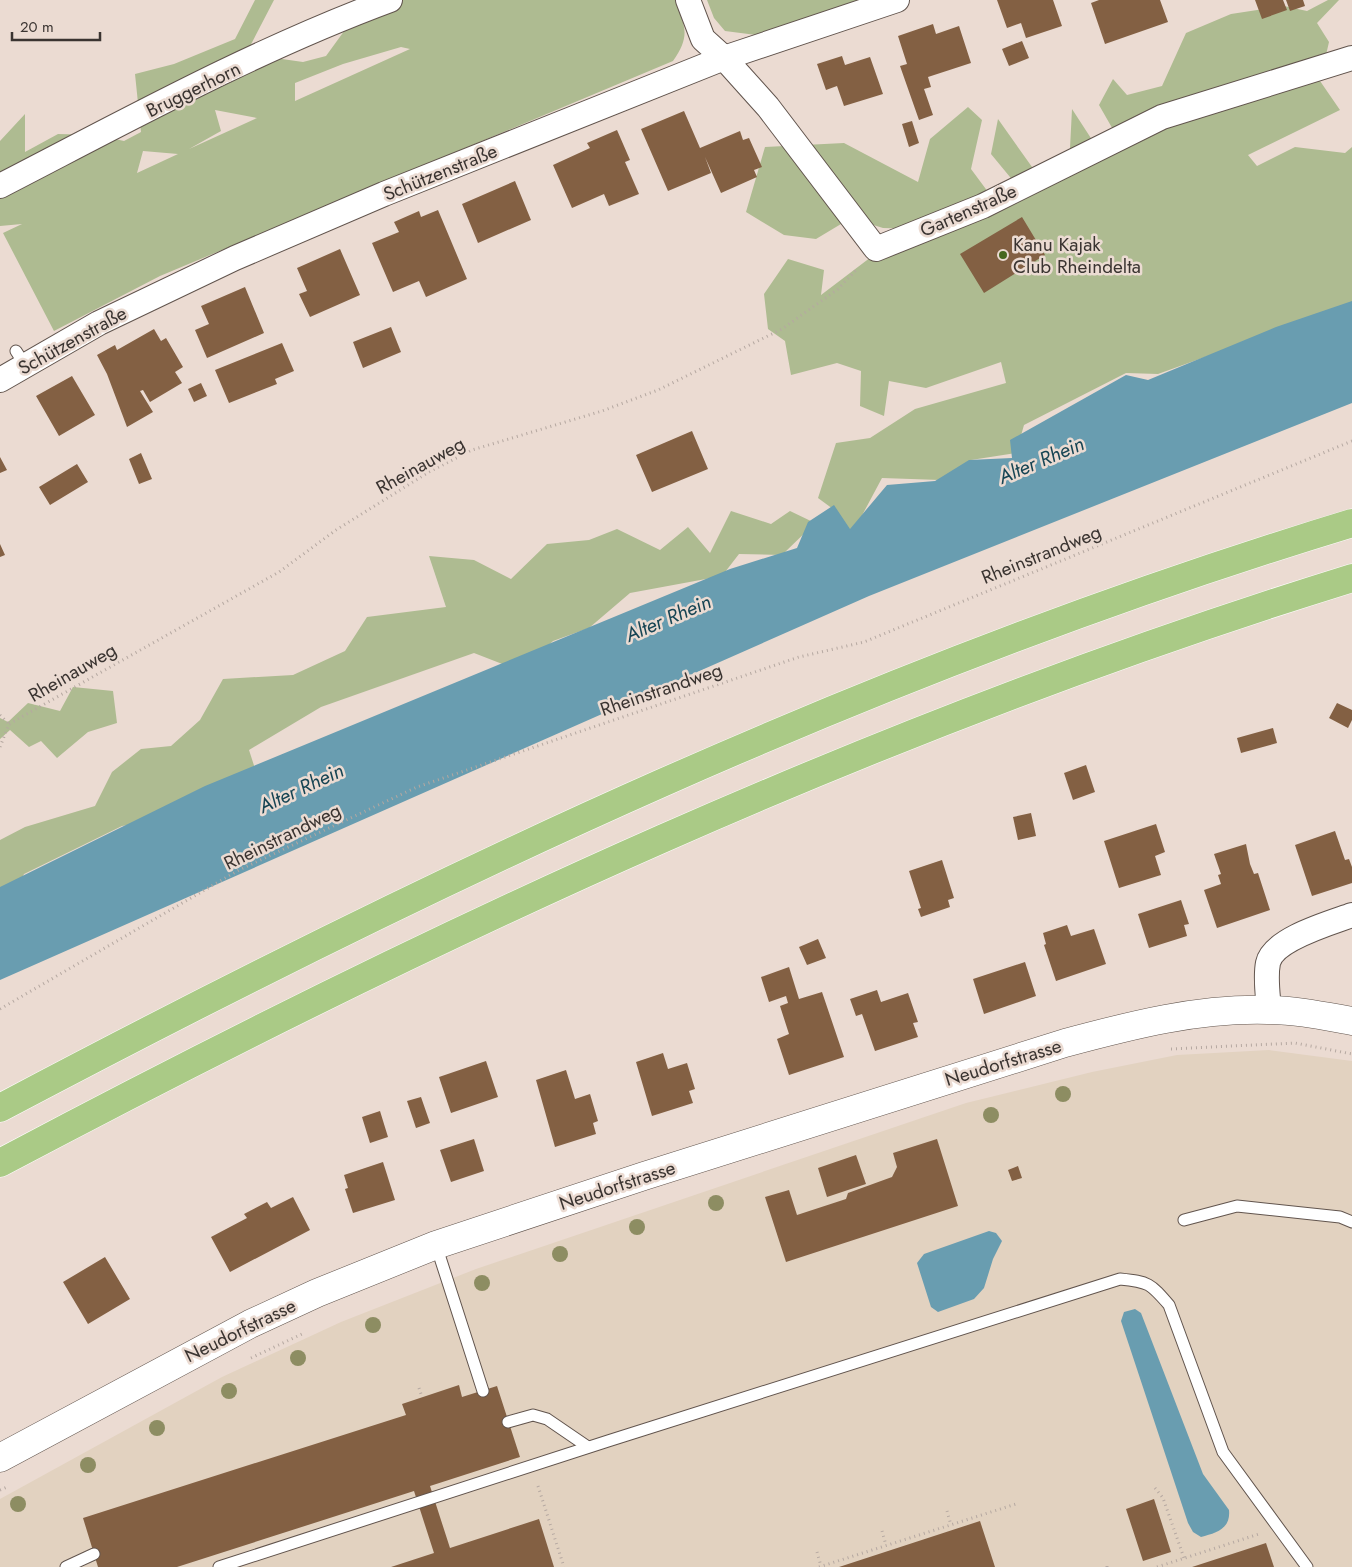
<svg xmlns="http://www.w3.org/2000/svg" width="1352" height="1567" font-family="Jost,sans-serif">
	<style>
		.industrial { fill: #e2d2c0 }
		.green { fill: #aebb91; fill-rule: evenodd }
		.water { fill: #699db0 }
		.building { fill: #836043 }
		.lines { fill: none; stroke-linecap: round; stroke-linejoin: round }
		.lane-casing { stroke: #61544d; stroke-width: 13 }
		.street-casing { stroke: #61544d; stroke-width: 26 }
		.secondary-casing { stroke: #61544d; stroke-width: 29 }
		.highway-casing { stroke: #fff; stroke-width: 29 }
		.path { stroke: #b5a8a1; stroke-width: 3; stroke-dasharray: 1 4; stroke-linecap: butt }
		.lane { stroke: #fff; stroke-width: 11 }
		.street { stroke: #fff; stroke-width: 24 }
		.secondary { stroke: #fff; stroke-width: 28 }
		.highway { stroke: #aaca86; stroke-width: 28 }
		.tree { fill: #8d8d62 }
		.poi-dot { fill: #47681e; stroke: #ebdbd2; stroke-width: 2 }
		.labels { text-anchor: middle; stroke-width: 5; stroke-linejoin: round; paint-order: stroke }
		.street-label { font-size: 19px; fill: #3a3431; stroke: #ebdbd2 }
		.poi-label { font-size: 19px; fill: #3a3431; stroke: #ebdbd2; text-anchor: start }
		.water-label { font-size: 20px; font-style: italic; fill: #164453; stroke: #ebdbd2 }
	</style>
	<rect width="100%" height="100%" fill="#ebdbd2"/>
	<!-- industrial -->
	<path class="industrial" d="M1269 1050 1352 1061V1567H0V1499L222 1377 341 1322 476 1269 966 1103 1092 1072 1177 1055Z"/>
	<!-- green -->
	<path class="green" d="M255 0H274L246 54 303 62 326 56 350 23 395 0H675C685 27 691 35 673 61L160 276 54 331 3 233 22 224 0 226V141L25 114V152L58 134 97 135 124 141 141 132 135 74 174 64 235 39ZM401 47 410 49 295 101V83L343 64ZM215 110 257 118 189 149 221 131ZM143 151 178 154 137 173Z
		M707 0H870L764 36 725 31 714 18Z
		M1328 0H1339L1317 23 1329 42 1320 81 1340 110 1248 155 1257 166 1295 147 1345 153 1352 147V304L1158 374 1126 373 1024 425 1016 453 971 460 940 480 882 478 851 536 833 509 818 498 836 443 870 438 915 409 1006 383 1001 362 926 388 889 381 884 416 860 406 861 371 837 363 791 375 785 341 768 329 764 294 788 259 824 270 821 295 875 254 917 229 883 228 851 218 816 239 784 235 746 212 765 147 844 143 918 182 930 139 968 107 982 120 971 169 994 200 1019 188 991 154 998 119 1037 174 1069 168 1072 109 1098 149 1115 133 1099 105 1113 79 1127 95 1162 86 1186 33 1231 14 1284 6 1307 11Z
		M731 511 771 524 790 511 815 523 782 555 739 554 722 576 630 593 589 628 553 641 520 671 474 653 321 707 249 750 260 784 168 818 122 826 24 874 9 906 0 907V840L25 827 95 806 112 772 141 749 171 746 200 720 223 679 293 675 345 651 367 617 446 607 429 556 474 560 511 579 547 544 589 540 617 529 660 550 688 527 710 553Z
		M73 687 113 691 117 723 88 732 57 758 41 741 29 747 10 730 0 739V718L8 722 28 703 60 711Z"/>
	<!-- water -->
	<path class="water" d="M1352 301V403L869 596 0 980V887L205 786 730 569 797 548 808 522 834 505 850 529 887 485 935 481 969 460 1012 458 1010 440 1126 375 1148 380 1276 327Z
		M989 1231 996 1233 1002 1241 993 1259 984 1288 974 1299 938 1312 931 1307 917 1263 924 1254Z
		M1135 1309 1141 1313 1203 1474 1229 1510C1231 1529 1216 1533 1201 1537L1193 1532 1188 1523 1121 1321 1124 1312Z"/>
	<!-- building -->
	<path class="building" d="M997 0H1053L1062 26 1026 38 1021 23 1007 28Z
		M1099 0H1160L1168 22 1105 44 1091 3Z
		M1255 0H1283L1287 10 1262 19Z
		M1286 0H1303L1305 6 1290 11Z
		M933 24 936 34 959 26 971 63 928 77 931 87 924 89 933 115 919 120 900 66 907 64 898 36Z
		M1022 41 1029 58 1009 66 1002 49Z
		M842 56 845 65 870 57 883 94 844 106 837 86 826 90 817 64Z
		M684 111 700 148 740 131 743 140 749 138 762 167 754 170 757 177 721 193 705 157 711 173 668 191 641 129Z
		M912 121 919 143 909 147 902 124Z
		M617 130 630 160 625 162 639 194 609 206 604 194 572 208 553 165 590 148 587 143Z
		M515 181 531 220 478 243 462 204Z
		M438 210 467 279 426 297 419 281 393 292 372 243 399 232 394 222 419 211 421 217Z
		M1022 217 1045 255 984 293 960 254Z
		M340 249 360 295 310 317 299 294 307 291 297 268Z
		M245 287 264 333 207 358 195 330 209 324 201 306Z
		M391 327 401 352 363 368 353 342Z
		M154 329 161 341 166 338 183 367 175 372 182 383 150 402 143 390 140 391 153 412 127 427 107 374 97 355 115 345 117 350Z
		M282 343 294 371 275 379 277 384 229 403 215 370Z
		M72 376 95 415 59 436 36 396Z
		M201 383 207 396 194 402 188 389Z
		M692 431 708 469 652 492 636 455Z
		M141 453 152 479 139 484 129 459Z
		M0 457 7 470 0 473Z
		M77 464 88 482 50 505 39 487Z
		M0 544 5 555 0 557Z
		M1337 703 1352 710V720L1348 728 1329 718Z
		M1273 728 1277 743 1241 753 1237 738Z
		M1086 765 1095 792 1073 800 1064 773Z
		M1031 813 1036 836 1018 840 1013 817Z
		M1156 824 1165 852 1155 856 1161 875 1119 888 1104 841Z
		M1335 831 1345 860 1349 859 1352 867V883L1312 896 1295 845Z
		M1246 844 1250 864 1254 874 1258 873 1270 910 1217 928 1204 890 1221 884 1218 875 1221 874 1214 854Z
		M942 860 954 898 948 900 950 907 921 917 918 909 921 908 909 871Z
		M1181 900 1189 924 1184 925 1187 936 1149 948 1138 914Z
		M1067 925 1071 936 1094 929 1106 964 1056 981 1044 945 1046 944 1043 933Z
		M818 939 826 958 807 965 799 947Z
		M1025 962 1036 996 984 1014 973 979Z
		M789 967 799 999 822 992 844 1057 789 1075 777 1039 789 1034 780 1006 788 1003 786 996 769 1002 761 977Z
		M877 990 881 1002 908 993 918 1022 913 1023 918 1037 875 1051 862 1014 856 1016 850 999Z
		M663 1053 668 1069 687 1063 695 1089 689 1091 693 1103 652 1116 636 1062Z
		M486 1061 498 1097 451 1113 439 1077Z
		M566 1070 575 1099 590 1094 598 1121 593 1123 596 1134 555 1147 536 1080Z
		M421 1097 430 1123 416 1128 407 1101Z
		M380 1111 388 1137 370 1143 362 1117Z
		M474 1139 484 1171 451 1182 440 1150Z
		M937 1139 958 1206 786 1262 765 1197 789 1190 797 1215 846 1199 848 1193 892 1177 897 1167 893 1153Z
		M856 1155 866 1184 827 1197 818 1168Z
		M383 1162 395 1200 353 1213 345 1189 348 1188 344 1175Z
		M1018 1166 1022 1178 1012 1181 1008 1170Z
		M293 1197 310 1230 230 1272 211 1237 247 1218 244 1214 267 1202 271 1208Z
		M105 1257 130 1299 88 1324 63 1282Z
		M459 1385 462 1397 497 1386 520 1457 430 1486 450 1548 539 1519 554 1567H391L434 1553 414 1491 177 1567H98L83 1518 406 1415 402 1404Z
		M1154 1499 1171 1552 1143 1561 1126 1509Z
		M980 1521 995 1567H839Z
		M1266 1543 1274 1567H1192Z"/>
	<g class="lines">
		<!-- lane casing -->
		<g class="lane-casing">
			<path id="lane" d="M16 351 25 365
				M1184 1220 1237 1206 1340 1217 1352 1222
				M436 1245 483 1391
				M508 1422 533 1415 547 1419 588 1447
				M66 1567 94 1554
				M219 1567 608 1441 1120 1279C1149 1282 1150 1283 1169 1305L1223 1452 1307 1567"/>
		</g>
		<!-- street casing -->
		<g class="street-casing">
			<path id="street" d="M688 0 703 39 724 58 768 107 876 249 983 206 1162 117 1352 58
				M0 186C128 120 255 50 390 0
				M0 380 99 323 235 258 384 194 724 58 897 0
				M1269 1010C1268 995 1265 978 1268 963 1273 939 1330 923 1352 915"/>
		</g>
		<!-- secondary casing -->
		<g class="secondary-casing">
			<path id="secondary" d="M0 1458 250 1324 317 1293 436 1245 644 1176 1065 1043C1132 1025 1198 1008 1268 1010 1296 1010 1324 1016 1352 1021"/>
		</g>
		<!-- highway casing -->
		<g class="highway-casing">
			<path id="highway" d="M0 1108C434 878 881 666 1352 523
				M0 1163C435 932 881 724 1352 578"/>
		</g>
		<!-- path -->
		<path class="path" d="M0 715 9 724
			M0 747 9 724 279 572 336 530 429 472 472 450 602 411 658 390 782 329 838 289 858 268
			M0 1009 239 870 417 787 799 657 864 642 1352 441
			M1171 1049 1295 1043 1352 1054
			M251 1358 302 1334
			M419 1388 422 1397
			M538 1486 564 1567
			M1155 1488 1163 1498 1184 1558
			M0 1490 7 1487
			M947 1511 951 1525
			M882 1531 886 1545
			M817 1552 821 1566
			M1107 1566V1567
			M819 1567 1016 1504
			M1157 1567 1259 1534"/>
		<!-- lane -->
		<use href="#lane" class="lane"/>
		<!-- street -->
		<use href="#street" class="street"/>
		<!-- secondary -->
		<use href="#secondary" class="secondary"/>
		<!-- highway -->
		<use href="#highway" class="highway"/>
	</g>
	<!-- trees -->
	<g class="tree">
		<circle cx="1063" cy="1094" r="8"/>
		<circle cx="991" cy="1115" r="8"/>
		<circle cx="716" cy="1203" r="8"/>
		<circle cx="637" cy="1227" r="8"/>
		<circle cx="560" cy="1254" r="8"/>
		<circle cx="482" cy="1283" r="8"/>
		<circle cx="373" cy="1325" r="8"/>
		<circle cx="298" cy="1358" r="8"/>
		<circle cx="229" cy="1391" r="8"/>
		<circle cx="157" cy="1428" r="8"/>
		<circle cx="88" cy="1465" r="8"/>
		<circle cx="18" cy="1504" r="8"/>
	</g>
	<!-- markers -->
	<circle class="poi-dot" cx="1003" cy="255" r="5"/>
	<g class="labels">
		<!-- street labels -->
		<g class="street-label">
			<text transform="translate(193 89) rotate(-26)" y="7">Bruggerhorn</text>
			<text transform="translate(440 172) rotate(-22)" y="7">Schützenstraße</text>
			<text transform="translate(968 210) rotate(-24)" y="7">Gartenstraße</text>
			<text transform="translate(72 340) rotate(-29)" y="7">Schützenstraße</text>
			<text transform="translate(420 465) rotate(-29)" y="7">Rheinauweg</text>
			<text transform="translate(1041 554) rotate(-22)" y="7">Rheinstrandweg</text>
			<text transform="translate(72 672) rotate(-30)" y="7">Rheinauweg</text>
			<text transform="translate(661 689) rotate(-19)" y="7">Rheinstrandweg</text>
			<text transform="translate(282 836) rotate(-26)" y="7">Rheinstrandweg</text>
			<text transform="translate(1003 1062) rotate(-17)" y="7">Neudorfstrasse</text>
			<text transform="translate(617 1185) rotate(-18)" y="7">Neudorfstrasse</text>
			<text transform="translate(240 1330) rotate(-26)" y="7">Neudorfstrasse</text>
		</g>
		<!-- poi labels -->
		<g class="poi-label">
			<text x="1013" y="251">Kanu Kajak<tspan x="1013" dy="22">Club Rheindelta</tspan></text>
		</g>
		<!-- water labels -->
		<g class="water-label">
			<text transform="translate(1041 460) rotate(-23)" y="7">Alter Rhein</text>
			<text transform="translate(668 618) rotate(-23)" y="7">Alter Rhein</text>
			<text transform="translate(301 788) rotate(-25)" y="7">Alter Rhein</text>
		</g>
	</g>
	<!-- scale -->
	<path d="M12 32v8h88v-8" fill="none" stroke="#3a3431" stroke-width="2.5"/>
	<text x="20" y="32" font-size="15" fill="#3a3431" stroke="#ebdbd2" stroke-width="4" paint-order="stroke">20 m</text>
</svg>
